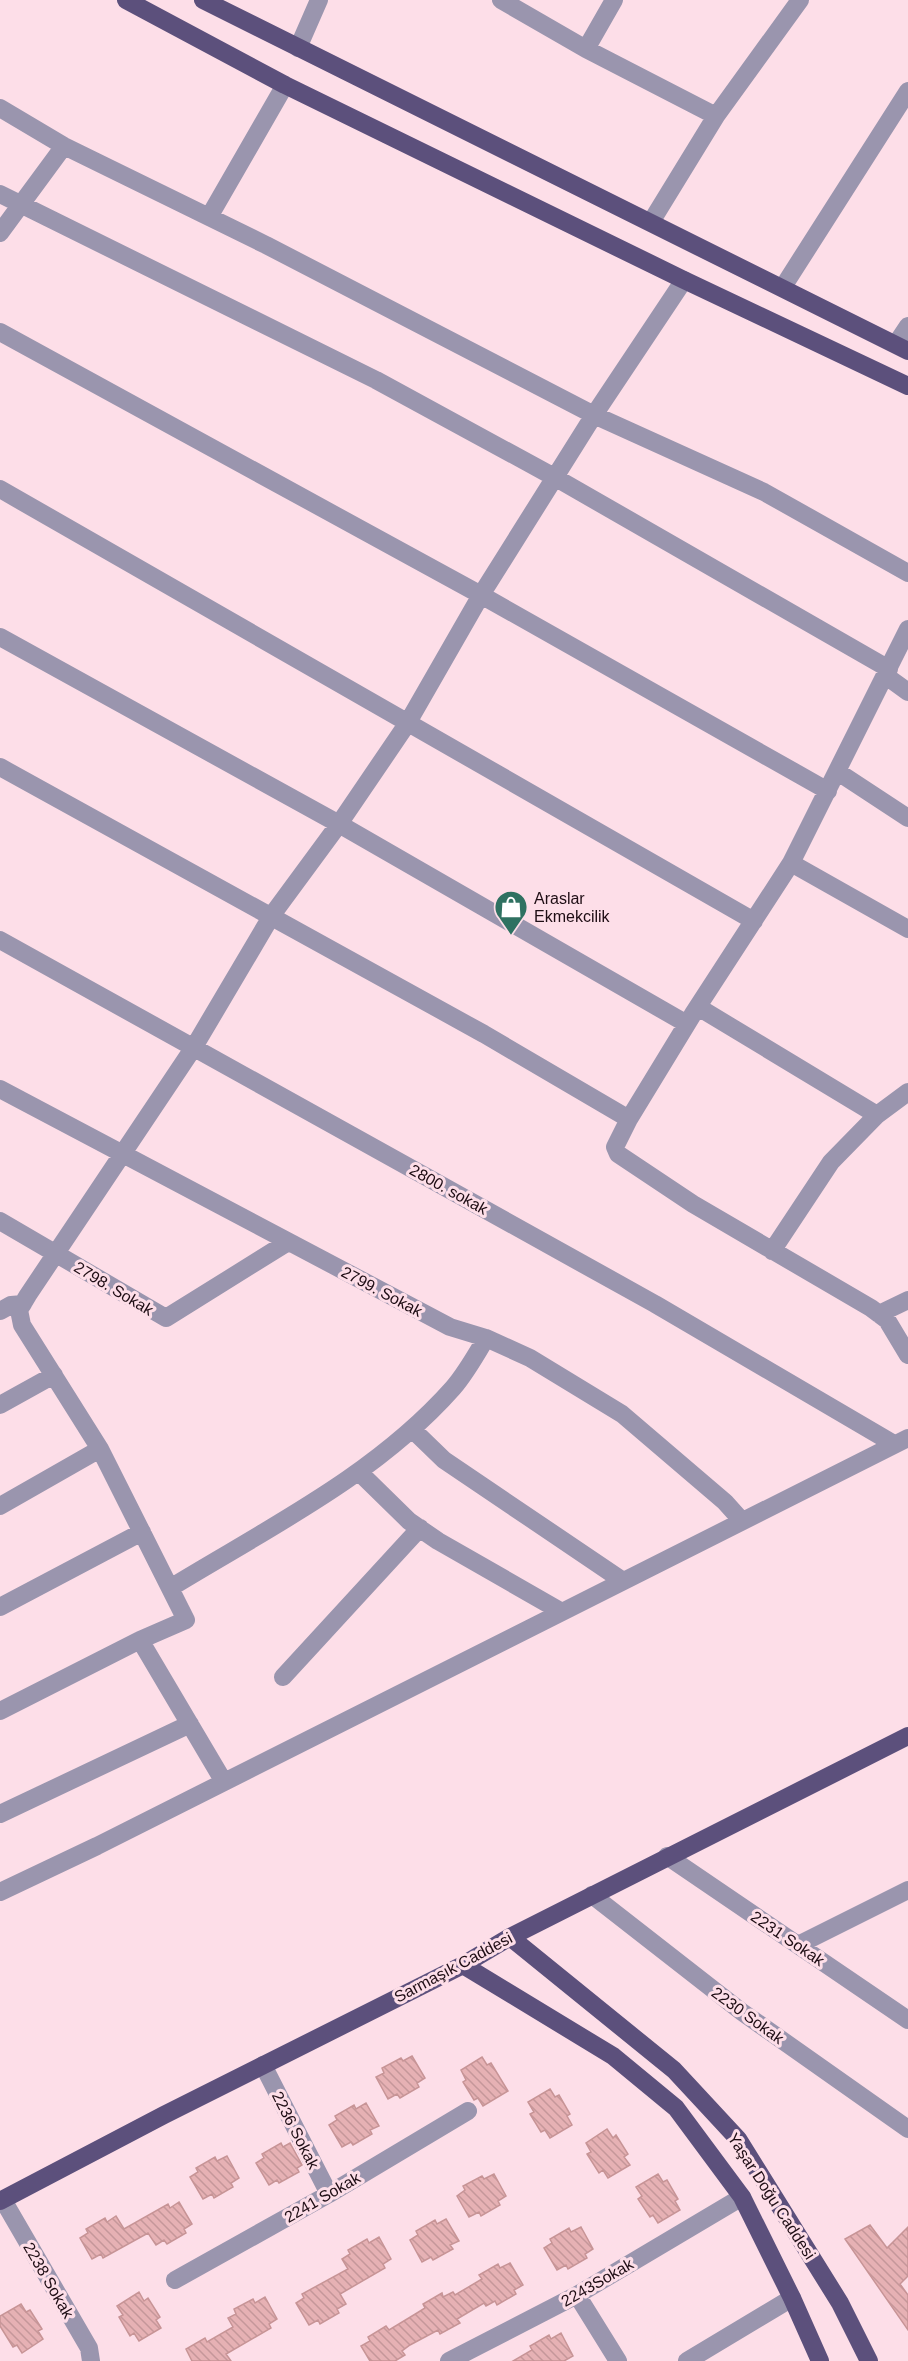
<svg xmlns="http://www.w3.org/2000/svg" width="908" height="2361" font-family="Arial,sans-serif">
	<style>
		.building { fill: url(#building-back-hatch); stroke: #c79496; stroke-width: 1.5 }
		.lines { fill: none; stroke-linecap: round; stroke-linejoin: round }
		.minor { stroke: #9a95ae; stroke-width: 18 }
		.major { stroke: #5c507c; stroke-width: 18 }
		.labels { text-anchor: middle; stroke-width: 6; stroke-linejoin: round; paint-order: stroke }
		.poi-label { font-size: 16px; fill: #1e0d14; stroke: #fddee8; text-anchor: start }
		.street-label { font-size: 16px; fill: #1e0d14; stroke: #fddee8 }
	</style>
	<defs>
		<pattern id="building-back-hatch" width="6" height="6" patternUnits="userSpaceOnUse" patternTransform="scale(1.5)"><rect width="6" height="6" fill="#e6b1b4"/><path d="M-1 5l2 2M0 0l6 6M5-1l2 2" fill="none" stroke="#c5979a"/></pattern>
	</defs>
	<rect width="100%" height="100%" fill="#fddee8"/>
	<!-- building -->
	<path class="building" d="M412 2056 425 2078 417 2083 419 2087 400 2098 397 2094 388 2099 376 2077 384 2073 382 2068 401 2058 403 2061Z
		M482 2057 487 2065 491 2063 508 2091 483 2106 478 2098 474 2100 463 2082 466 2080 461 2070Z
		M550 2089 555 2097 559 2095 570 2114 567 2116 572 2125 550 2138 545 2130 541 2132 530 2114 534 2112 528 2102Z
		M366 2103 379 2126 370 2130 372 2134 353 2145 351 2142 342 2147 329 2125 337 2120 335 2116 354 2105 356 2109Z
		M607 2129 613 2138 616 2135 628 2154 624 2157 630 2165 608 2178 603 2170 599 2173 587 2154 591 2152 586 2143Z
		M281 2143 283 2147 290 2143 302 2165 297 2168 299 2172 279 2183 277 2180 269 2185 256 2163 264 2158 262 2154Z
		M227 2156 239 2178 231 2183 233 2187 214 2198 212 2194 203 2199 190 2177 198 2172 196 2168 215 2157 217 2161Z
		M494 2174 506 2196 498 2201 500 2205 481 2216 479 2212 469 2217 457 2196 465 2190 463 2186 482 2176 484 2179Z
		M658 2174 663 2182 667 2180 678 2199 675 2201 680 2210 658 2223 653 2215 650 2217 638 2199 642 2196 636 2187Z
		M179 2202 192 2224 184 2229 186 2233 167 2244 164 2240 156 2245 148 2233 103 2258 101 2254 92 2259 80 2238 88 2233 86 2229 105 2218 107 2222 116 2216 124 2229 168 2204 170 2208Z
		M446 2219 459 2241 450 2245 453 2249 433 2260 431 2257 422 2262 410 2240 418 2235 416 2231 435 2220 437 2224Z
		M870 2225 887 2248 908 2227V2276L900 2284 908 2295V2330L845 2239Z
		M581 2227 593 2249 585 2254 587 2258 568 2269 566 2265 557 2270 544 2248 552 2243 550 2239 569 2228 571 2232Z
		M379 2237 391 2259 383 2264 385 2268 340 2294 346 2304 337 2309 339 2313 320 2324 318 2320 309 2325 296 2303 304 2298 302 2294 348 2269 342 2259 350 2254 348 2250 367 2239 369 2243Z
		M510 2263 523 2285 514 2290 516 2294 497 2305 495 2301 486 2306 484 2303 457 2319 460 2323 440 2334 438 2330 410 2345 402 2351 405 2355 395 2361H370L361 2346 370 2341 368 2337 386 2326 389 2330 417 2313 425 2308 423 2304 442 2293 443 2297 453 2292 455 2295 482 2279 479 2275 498 2264 500 2268Z
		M139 2292 144 2301 148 2298 160 2317 156 2320 161 2328 139 2341 134 2333 130 2336 119 2317 123 2315 117 2306Z
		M265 2297 277 2319 269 2324 271 2328 226 2354 231 2361H192L186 2349 205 2338 207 2342 233 2327 228 2318 236 2314 234 2309 253 2299 255 2303Z
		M21 2304 26 2312 30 2310 42 2329 38 2331 43 2339 22 2353 17 2345 13 2347 0 2326V2316Z
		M561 2333 573 2356 564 2361H513L532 2350 530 2346 549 2335 551 2339Z"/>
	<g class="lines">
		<!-- minor -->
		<path class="minor" d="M501 0 586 49 716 116
			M298 48 319 0
			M586 49 614 0
			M0 108 64 146 266 245 594 415 764 492 908 573
			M0 194 376 380 556 478 889 669
			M209 217 285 85
			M651 222 716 116 800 0
			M0 233 64 146
			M783 287 908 91
			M0 332 481 595 828 791
			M896 344 908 326
			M0 489 754 921
			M908 629 791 863 693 1014 629 1119 615 1147 618 1154 693 1204 871 1308 887 1320 908 1355
			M0 637 339 824 687 1024
			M886 676 908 692
			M0 767 484 1034 629 1119
			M838 772 908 818
			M791 863 908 929
			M0 940 655 1304 894 1444
			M698 1007 877 1115
			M0 1089 450 1327 486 1338 530 1358 622 1414 725 1502 742 1521
			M0 1221 166 1318 288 1242
			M772 1251 831 1162 877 1115 908 1092
			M0 1311 11 1305 23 1304
			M879 1314 908 1300
			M0 1405 54 1375
			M413 1430 444 1460 623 1581
			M359 1472 409 1521 438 1541 562 1612
			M0 1506 100 1449
			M170 1588C268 1528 376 1475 453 1388 466 1373 476 1355 486 1338
			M0 1607 142 1532
			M140 1640 224 1782
			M283 1677 420 1528
			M0 1711 140 1640 186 1620 100 1449 22 1325 19 1310 28 1295 194 1047 272 915 339 824 407 724 481 595 594 415 684 280
			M0 1814 190 1724
			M667 1856 908 2020
			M0 1892 97 1846 908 1438
			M592 1895 742 2012 908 2129
			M798 1945 908 1890
			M263 2065 329 2194
			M3 2200 89 2348 91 2361
			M175 2280 329 2194 468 2111
			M577 2295 618 2361
			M449 2361 577 2295 742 2197
			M687 2361 792 2298"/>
		<!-- major -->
		<path class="major" d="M126 0 285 85 684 280 908 386
			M203 0 908 351
			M510 1937 674 2070 738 2139 840 2303 869 2361
			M463 1965 613 2056 676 2108 742 2197 792 2298 820 2361
			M0 2201 164 2115 463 1965 510 1937 908 1736"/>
	</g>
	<!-- icons -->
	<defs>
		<g id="shop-pin" transform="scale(1.725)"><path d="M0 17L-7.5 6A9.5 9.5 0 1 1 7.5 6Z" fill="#2f7161" stroke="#fddee8"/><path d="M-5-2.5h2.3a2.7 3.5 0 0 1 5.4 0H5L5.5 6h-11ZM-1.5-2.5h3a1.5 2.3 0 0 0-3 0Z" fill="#fff"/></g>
	</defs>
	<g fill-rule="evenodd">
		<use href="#shop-pin" x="511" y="907"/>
	</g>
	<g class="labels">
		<!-- poi labels -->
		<g class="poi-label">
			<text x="534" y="904">Araslar<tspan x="534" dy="18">Ekmekcilik</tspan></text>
		</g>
		<!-- street labels -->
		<g class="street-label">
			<text transform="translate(449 1189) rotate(29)" y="6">2800. sokak</text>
			<text transform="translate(114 1288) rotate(31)" y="6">2798. Sokak</text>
			<text transform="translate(382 1291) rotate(28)" y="6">2799. Sokak</text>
			<text transform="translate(788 1938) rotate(34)" y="6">2231 Sokak</text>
			<text transform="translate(453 1967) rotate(-28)" y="6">Sarmaşık Caddesi</text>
			<text transform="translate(748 2015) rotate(36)" y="6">2230 Sokak</text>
			<text transform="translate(296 2130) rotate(63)" y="6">2236 Sokak</text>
			<text transform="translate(772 2196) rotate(57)" y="6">Yaşar Doğu Caddesi</text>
			<text transform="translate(322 2197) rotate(-30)" y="6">2241 Sokak</text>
			<text transform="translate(49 2280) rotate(60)" y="6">2238 Sokak</text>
			<text transform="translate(597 2282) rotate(-30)" y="6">2243Sokak</text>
		</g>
	</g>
</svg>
